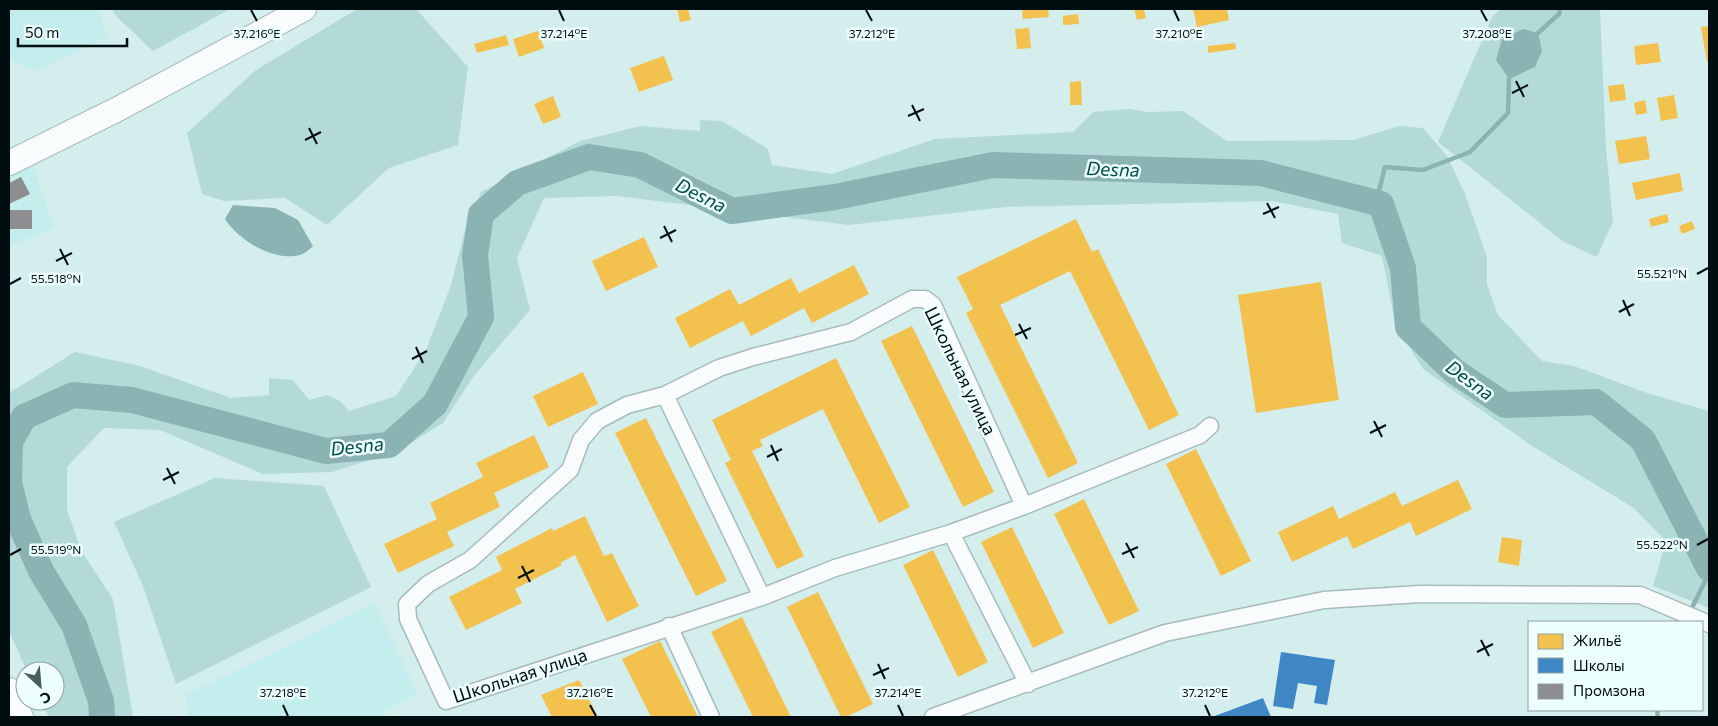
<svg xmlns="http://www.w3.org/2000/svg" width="1718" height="726" font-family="Commissioner,sans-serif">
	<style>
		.built { fill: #c4eeee }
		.green { fill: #b4d9d9 }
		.water { fill: #8bb3b3 }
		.homes { fill: #f2c14e }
		.schools { fill: #3f88c5 }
		.industry { fill: #8d8d92 }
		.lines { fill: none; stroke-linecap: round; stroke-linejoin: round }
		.stream { stroke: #8bb3b3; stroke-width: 4.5 }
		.river { stroke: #8bb3b3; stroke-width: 26 }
		.street-casing { stroke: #a7bbbb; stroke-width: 19 }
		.secondary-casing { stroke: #a7bbbb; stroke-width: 26 }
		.street { stroke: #f9fcfc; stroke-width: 16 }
		.secondary { stroke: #f9fcfc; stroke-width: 24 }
		.ticks { fill: none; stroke: #010e0f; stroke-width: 2 }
		.labels { text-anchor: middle; stroke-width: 5; stroke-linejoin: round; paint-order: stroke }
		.street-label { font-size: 18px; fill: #010e0f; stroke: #edffff }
		.water-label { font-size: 19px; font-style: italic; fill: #024b4c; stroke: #edffff }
		.ticks-label { font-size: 12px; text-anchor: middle; fill: #010e0f; stroke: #edffff; stroke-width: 5; stroke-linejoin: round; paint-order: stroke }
	</style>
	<rect width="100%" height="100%" fill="#d4eeee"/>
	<!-- built -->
	<path class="built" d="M9 9H99L108 38 36 71 9 59Z
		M32 162 54 227 9 247V174Z
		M374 603 418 694 384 711 386 717H188L186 695Z"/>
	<!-- green -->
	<path class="green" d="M112 9H230L153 51 116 16Z
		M357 9H416L468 67 458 145 389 168 327 225 285 198 224 201 202 194 187 133 256 70Z
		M1501 9H1600L1606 149 1613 221 1597 257 1564 242 1438 142 1492 17Z
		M1129 109 1148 112 1183 111 1227 141 1353 140 1399 126 1423 128 1447 156 1465 194 1487 257V284L1498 315 1542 361 1574 366 1647 393 1709 411V608L1653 586 1666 541 1634 508 1532 446 1423 369 1395 323 1382 256 1342 243 1338 214 1272 201 1006 207 849 225 617 196 544 198 517 258 530 310 473 377 443 423 396 452 332 472 263 474 160 430 104 428 67 467V510L82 552 113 599 133 717H49L41 701H55V671H27L9 631V393L75 352 140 366 231 398 269 395V378L293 380 309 400 327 395 340 401 349 411 396 396 426 350 451 285 464 234 481 192 580 141 640 126 700 131V120L722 121 768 149 772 165 832 174 935 139 1073 132 1093 112Z
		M215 478 324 486 371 587 176 684 143 586 114 522Z"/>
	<!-- water -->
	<path class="water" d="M1523 29 1538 33 1542 51 1535 67 1509 79 1496 60 1502 39Z
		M233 205 275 208 298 220 313 246C310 249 304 254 300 255 274 262 238 240 225 219Z"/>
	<!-- homes -->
	<path class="homes" d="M677 9H688L691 20 680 22Z
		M1022 9H1048L1049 17 1023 19Z
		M1134 9H1144L1146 18 1137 20Z
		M1193 9H1227L1229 20 1197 27Z
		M1078 14 1079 24 1063 25V16Z
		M1709 26V62H1707L1701 27Z
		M1029 28 1031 48 1017 49 1015 29Z
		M538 31 544 48 519 57 513 39Z
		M506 35 509 45 477 53 474 44Z
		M1235 43 1236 49 1208 53V46Z
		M1658 43 1661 62 1636 65 1634 46Z
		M664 56 673 80 639 92 630 68Z
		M1081 81 1082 105H1070V82Z
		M1624 84 1626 100 1610 102 1608 86Z
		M1674 95 1678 118 1661 121 1657 98Z
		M553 96 561 117 543 124 534 104Z
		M1645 100 1647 113 1636 115 1634 103Z
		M1646 136 1650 159 1619 164 1615 141Z
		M1680 173 1683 191 1636 200 1632 183Z
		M1667 214 1669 222 1651 227 1649 219Z
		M1076 219 1092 252 1098 249 1179 415 1149 430 1070 271 1000 305 1078 463 1048 478 966 313 973 309 957 277Z
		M1692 221 1695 229 1682 234 1679 226Z
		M644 237 658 267 606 291 592 261Z
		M854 265 869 294 812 323 804 308 751 336 743 321 690 348 675 318 730 289 739 305 791 278 799 293Z
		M1321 282 1339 400 1256 413 1238 295Z
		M912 326 994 492 963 507 881 341Z
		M836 358 910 507 879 523 823 409 760 440 763 446 752 451 804 556 777 569 725 463 731 460 712 420Z
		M583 372 598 404 548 427 533 396Z
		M646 418 727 581 696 596 615 433Z
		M534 435 549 467 494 493 500 507 447 532 454 546 398 573 384 544 437 519 430 503 483 477 476 463Z
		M1196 449 1251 561 1221 576 1166 464Z
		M1458 480 1472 509 1416 536 1410 522 1353 549 1347 536 1292 562 1278 532 1333 506 1339 519 1395 492 1402 506Z
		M1084 499 1139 611 1109 625 1054 514Z
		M585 516 604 556 612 553 639 606 607 622 575 555 560 563 562 565 515 589 522 603 466 630 449 597 502 570 496 557 552 528 553 531Z
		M1012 527 1064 633 1033 648 981 542Z
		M1502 537 1522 540 1519 566 1498 562Z
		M933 550 988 662 958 677 903 565Z
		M818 592 873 704 846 717H841L787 607Z
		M742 617 791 717H753L711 632Z
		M660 641 698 717H651L622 659Z
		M579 680 598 717H552L541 695Z"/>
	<!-- schools -->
	<path class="schools" d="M1281 652 1335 660 1327 705 1314 703 1317 686 1298 683 1293 709 1273 706Z
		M1263 698 1271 717H1212Z"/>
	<!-- industry -->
	<path class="industry" d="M21 177 30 194 9 204V183Z
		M9 210H32V229H9Z"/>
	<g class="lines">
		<!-- stream -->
		<path class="stream" d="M1538 33 1559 14 1560 9
			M1376 203 1385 167 1423 170 1470 152 1508 113 1509 79
			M1690 612 1709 573
			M1657 710 1658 717"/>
		<!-- river -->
		<path class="river" d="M102 717 101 701 74 625 41 571 18 519 9 483 10 442 24 417 73 395 132 400 326 451 389 445 435 404 481 317 475 255 481 214 517 183 589 157 640 165 732 211 835 197 993 165 1261 173 1381 204 1403 268 1408 327 1454 371 1505 405 1596 402 1643 440 1709 568"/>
		<!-- street casing -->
		<g class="street-casing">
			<path id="street" d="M665 395 627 405 597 421 581 440 570 470 470 560 428 584 407 604 408 619 446 701 762 597 835 568 951 533 1024 506 1200 435 1210 426
				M951 533 1028 684
				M762 597 665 395 719 368 753 357 851 332 912 299H925L933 305 1024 506
				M669 626 711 717
				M933 717 1165 633 1324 600 1420 594 1640 595 1709 624"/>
		</g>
		<!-- secondary casing -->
		<g class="secondary-casing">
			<path id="secondary" d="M9 163 116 110 304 9
				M9 690 21 717"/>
		</g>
		<!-- street -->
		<use href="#street" class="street"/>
		<!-- secondary -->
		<use href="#secondary" class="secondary"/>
	</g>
	<!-- ticks -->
	<path class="ticks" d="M251 10 257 21M559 10 564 21M866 10 872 21M1174 10 1179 21M1481 10 1487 21M1516 81 1524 97M1512 93 1528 85M912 105 920 121M908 116 924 109M309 128 317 144M305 140 321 132M1267 203 1275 218M1263 214 1279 207M664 226 672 242M660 238 676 230M60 249 68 265M56 261 72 253M1697 274 1708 268M10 284 21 278M1623 300 1630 316M1619 312 1634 304M1019 324 1027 339M1015 335 1031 328M416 347 423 363M412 359 427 351M1374 421 1382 437M1370 433 1386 425M771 445 778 461M767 457 782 449M167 468 175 484M163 480 179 472M1126 543 1134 558M1697 545 1708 539M1122 554 1138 547M10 555 21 549M522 566 530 582M518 578 534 570M1481 640 1489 656M1477 652 1493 644M878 664 885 679M873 675 889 668M283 705 288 716M590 705 596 716M898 705 903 716M1205 705 1210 716"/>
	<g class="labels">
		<!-- street labels -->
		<g class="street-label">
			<text transform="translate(960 371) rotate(64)" y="6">Школьная улица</text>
			<text transform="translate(520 676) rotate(-18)" y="6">Школьная улица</text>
		</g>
		<!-- water labels -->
		<g class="water-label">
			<text transform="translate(1113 169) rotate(2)" y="7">Desna</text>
			<text transform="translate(701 195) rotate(26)" y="7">Desna</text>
			<text transform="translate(1470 380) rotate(36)" y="7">Desna</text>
			<text transform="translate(357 446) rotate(-6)" y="7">Desna</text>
		</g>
	</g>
	<g class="ticks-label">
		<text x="257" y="38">37.216°E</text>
		<text x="564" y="38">37.214°E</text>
		<text x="872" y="38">37.212°E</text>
		<text x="1179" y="38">37.210°E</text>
		<text x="1487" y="38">37.208°E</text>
		<text x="1662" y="278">55.521°N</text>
		<text x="56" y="283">55.518°N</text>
		<text x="1662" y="549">55.522°N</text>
		<text x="56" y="554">55.519°N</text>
		<text x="283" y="697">37.218°E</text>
		<text x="590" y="697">37.216°E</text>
		<text x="898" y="697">37.214°E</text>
		<text x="1205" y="697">37.212°E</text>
	</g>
	<!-- border -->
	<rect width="1718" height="726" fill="none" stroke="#010e0f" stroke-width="20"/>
	<!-- legend -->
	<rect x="1528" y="621" width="175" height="90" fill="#edffff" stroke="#8f9f9f"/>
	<rect x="1538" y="634" width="25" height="15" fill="#f2c14e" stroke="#8f9f9f"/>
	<text x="1573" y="646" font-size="15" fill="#010e0f">Жильё</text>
	<rect x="1538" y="658" width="25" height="15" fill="#3f88c5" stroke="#8f9f9f"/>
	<text x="1573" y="671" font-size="15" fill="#010e0f">Школы</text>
	<rect x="1538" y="684" width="25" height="15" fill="#8d8d92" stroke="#8f9f9f"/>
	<text x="1573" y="696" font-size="15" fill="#010e0f">Промзона</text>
	<!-- north arrow -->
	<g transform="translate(40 686) rotate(154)"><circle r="24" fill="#edffff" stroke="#8f9f9f"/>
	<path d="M0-4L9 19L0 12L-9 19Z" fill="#4b5c5d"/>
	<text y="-8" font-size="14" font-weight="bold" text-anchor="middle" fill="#010e0f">С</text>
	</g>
	<!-- scale -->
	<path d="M18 38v8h109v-8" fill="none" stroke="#010e0f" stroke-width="2.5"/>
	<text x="25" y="38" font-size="15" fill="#010e0f" stroke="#edffff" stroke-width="4" paint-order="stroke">50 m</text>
</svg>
